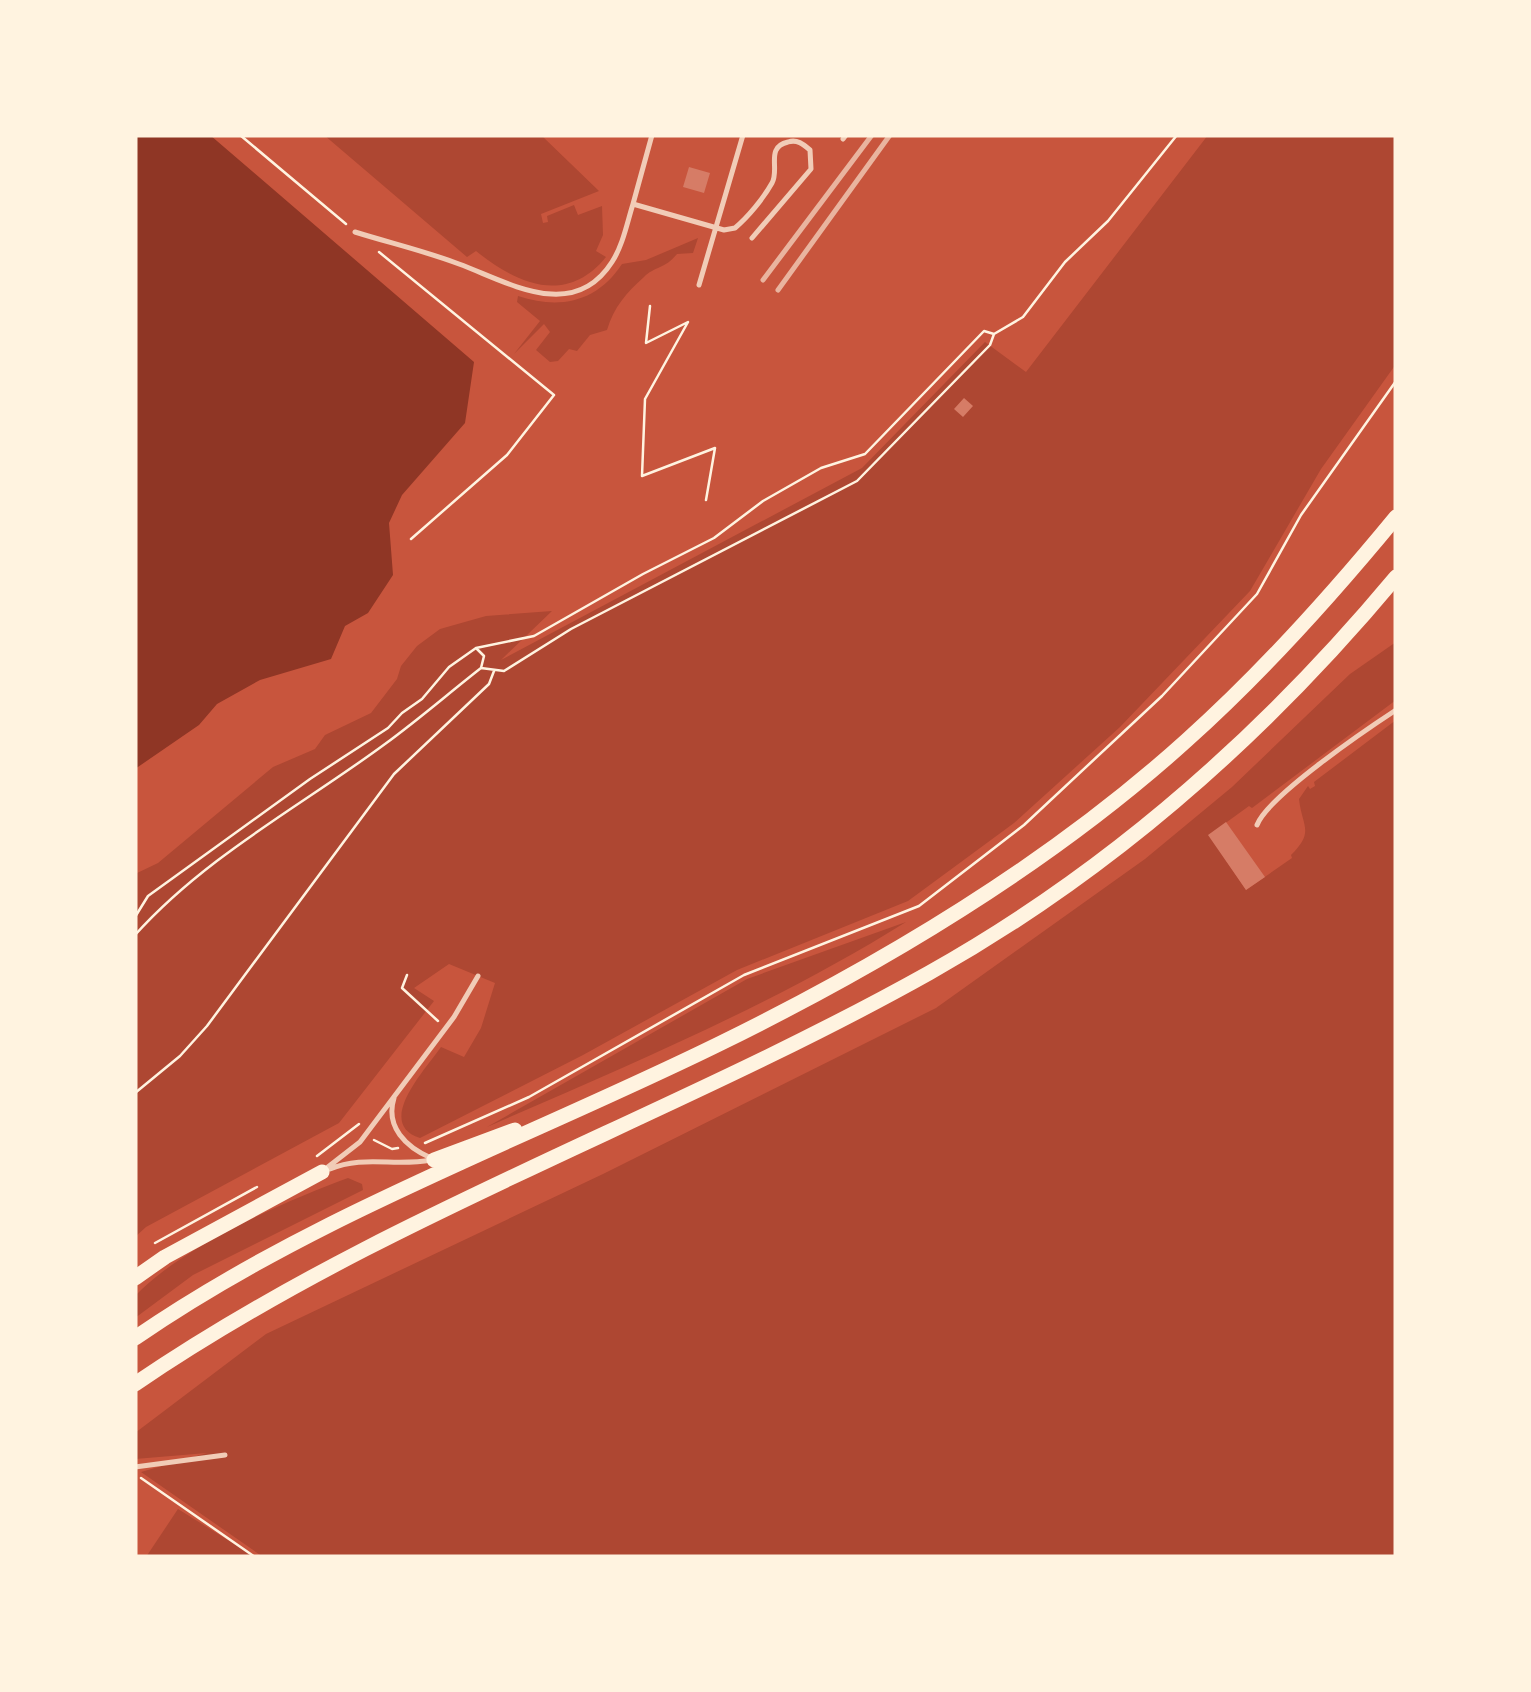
<svg xmlns="http://www.w3.org/2000/svg" width="1531" height="1692" font-family="'Titillium Web',sans-serif">
	<style>
		.green { fill: #ae4732 }
		.water { fill: #8f3625 }
		.building { fill: #d67c66 }
		.lines { fill: none; stroke-linecap: round; stroke-linejoin: round }
		.path { stroke: #fff3e0; stroke-width: 2.5 }
		.service { stroke: #f1ccb7; stroke-width: 5 }
		.trunk { stroke: #fff3e0; stroke-width: 15 }
		.rail { stroke: #e9b49f; stroke-width: 5 }
	</style>
	<rect width="100%" height="100%" fill="#c8553d"/>
	<!-- green -->
	<path class="green" d="M324 135H541L599 191 541 214 543 223 548 222 547 216 574 205 578 215 602 206 603 235 596 251 606 257C566 306 517 284 476 251L467 257Z
		M1208 135H1396V364L1321 469 1250 591 1120 727 1014 823 908 901 737 970 583 1055 420 1138C374 1123 426 1069 441 1047L464 1057 481 1028 495 983 449 964 414 988 434 1001 339 1123 146 1227 135 1237V874L158 863 273 767 315 749 325 735 371 713 397 679 401 666 417 646 440 629 486 616 552 611 501 660 862 468 985 342 1026 372Z
		M698 238 693 253 677 254C665 269 655 266 644 277 626 293 614 307 607 330L590 335 577 351 569 349 558 361 550 362 536 350 550 332 544 324 514 354 540 321 517 302 518 296C560 310 597 302 622 264L646 260Z
		M1396 642V700L1252 808 1249 806 1209 835 1246 890 1292 858 1291 855C1315 831 1302 827 1299 799L1308 786 1310 789 1315 786 1314 782 1396 720V1557H263L141 1472 207 1453 135 1459V1433L266 1334 603 1174 936 1008 1145 859 1232 787 1350 674Z
		M906 922C773 1005 629 1065 487 1127L747 979Z
		M348 1178 362 1184 363 1190 193 1275 135 1318V1296C181 1247 285 1201 348 1178Z
		M178 1509 255 1557H146Z"/>
	<!-- water -->
	<path class="water" d="M135 135H210L474 362 465 423 402 495 389 523 393 575 368 613 345 626 331 659 260 680 217 704 199 725 135 769Z"/>
	<!-- building -->
	<path class="building" d="M689 167 710 173 704 193 683 187Z
		M964 398 973 406 963 417 954 409Z
		M1226 822 1265 877 1246 890 1208 835Z"/>
	<g class="lines">
		<!-- path -->
		<path class="path" d="M240 135 346 224
			M379 252 554 395 507 455 411 539
			M650 306 646 343 688 322 645 399 642 476 715 448 706 500
			M481 668 484 656 476 648 534 636 643 574 714 538 763 501 821 468 865 454 984 331 994 334 1023 317 1065 262 1108 221 1177 135
			M135 917 148 896 310 779 388 728 402 713 422 699 449 667 476 648
			M135 935C206 856 301 806 385 744 418 720 449 693 481 668L504 671 571 629 857 481 990 345 994 334
			M407 975 402 988 438 1021
			M135 1093 180 1056 207 1026 394 774 489 684 494 671
			M374 1140 392 1149 398 1148
			M425 1143 529 1097 744 975 919 906 1024 825 1162 696 1257 594 1301 515 1396 381
			M317 1156 359 1124
			M155 1243 257 1187
			M141 1478 255 1557"/>
		<!-- service -->
		<path class="service" d="M843 139 846 135
			M633 204 652 135
			M355 232C390 243 425 251 459 264 508 282 573 323 612 262 623 245 627 223 633 204L724 230 735 228C748 217 763 199 772 183 780 169 765 147 788 142 797 139 803 144 810 150L811 169 752 238
			M699 285 743 135
			M1257 825C1268 796 1367 729 1396 710
			M394 1098C385 1127 406 1147 431 1158
			M330 1169C363 1155 396 1167 431 1160
			M324 1170 360 1142 454 1017 478 976
			M135 1467 225 1455"/>
		<!-- trunk -->
		<path class="trunk" d="M434 1160 515 1130
			M135 1278 165 1257 322 1172
			M135 1338C315 1214 526 1139 721 1043 886 962 1050 864 1187 740 1263 672 1331 596 1396 517
			M135 1384C383 1215 668 1119 929 973 1109 872 1265 734 1396 577"/>
		<!-- rail -->
		<path class="rail" d="M763 280 872 135
			M778 290 890 135"/>
	</g>
	<!-- border -->
	<rect width="1531" height="1692" fill="none" stroke="#fff3e0" stroke-width="275"/>
</svg>
